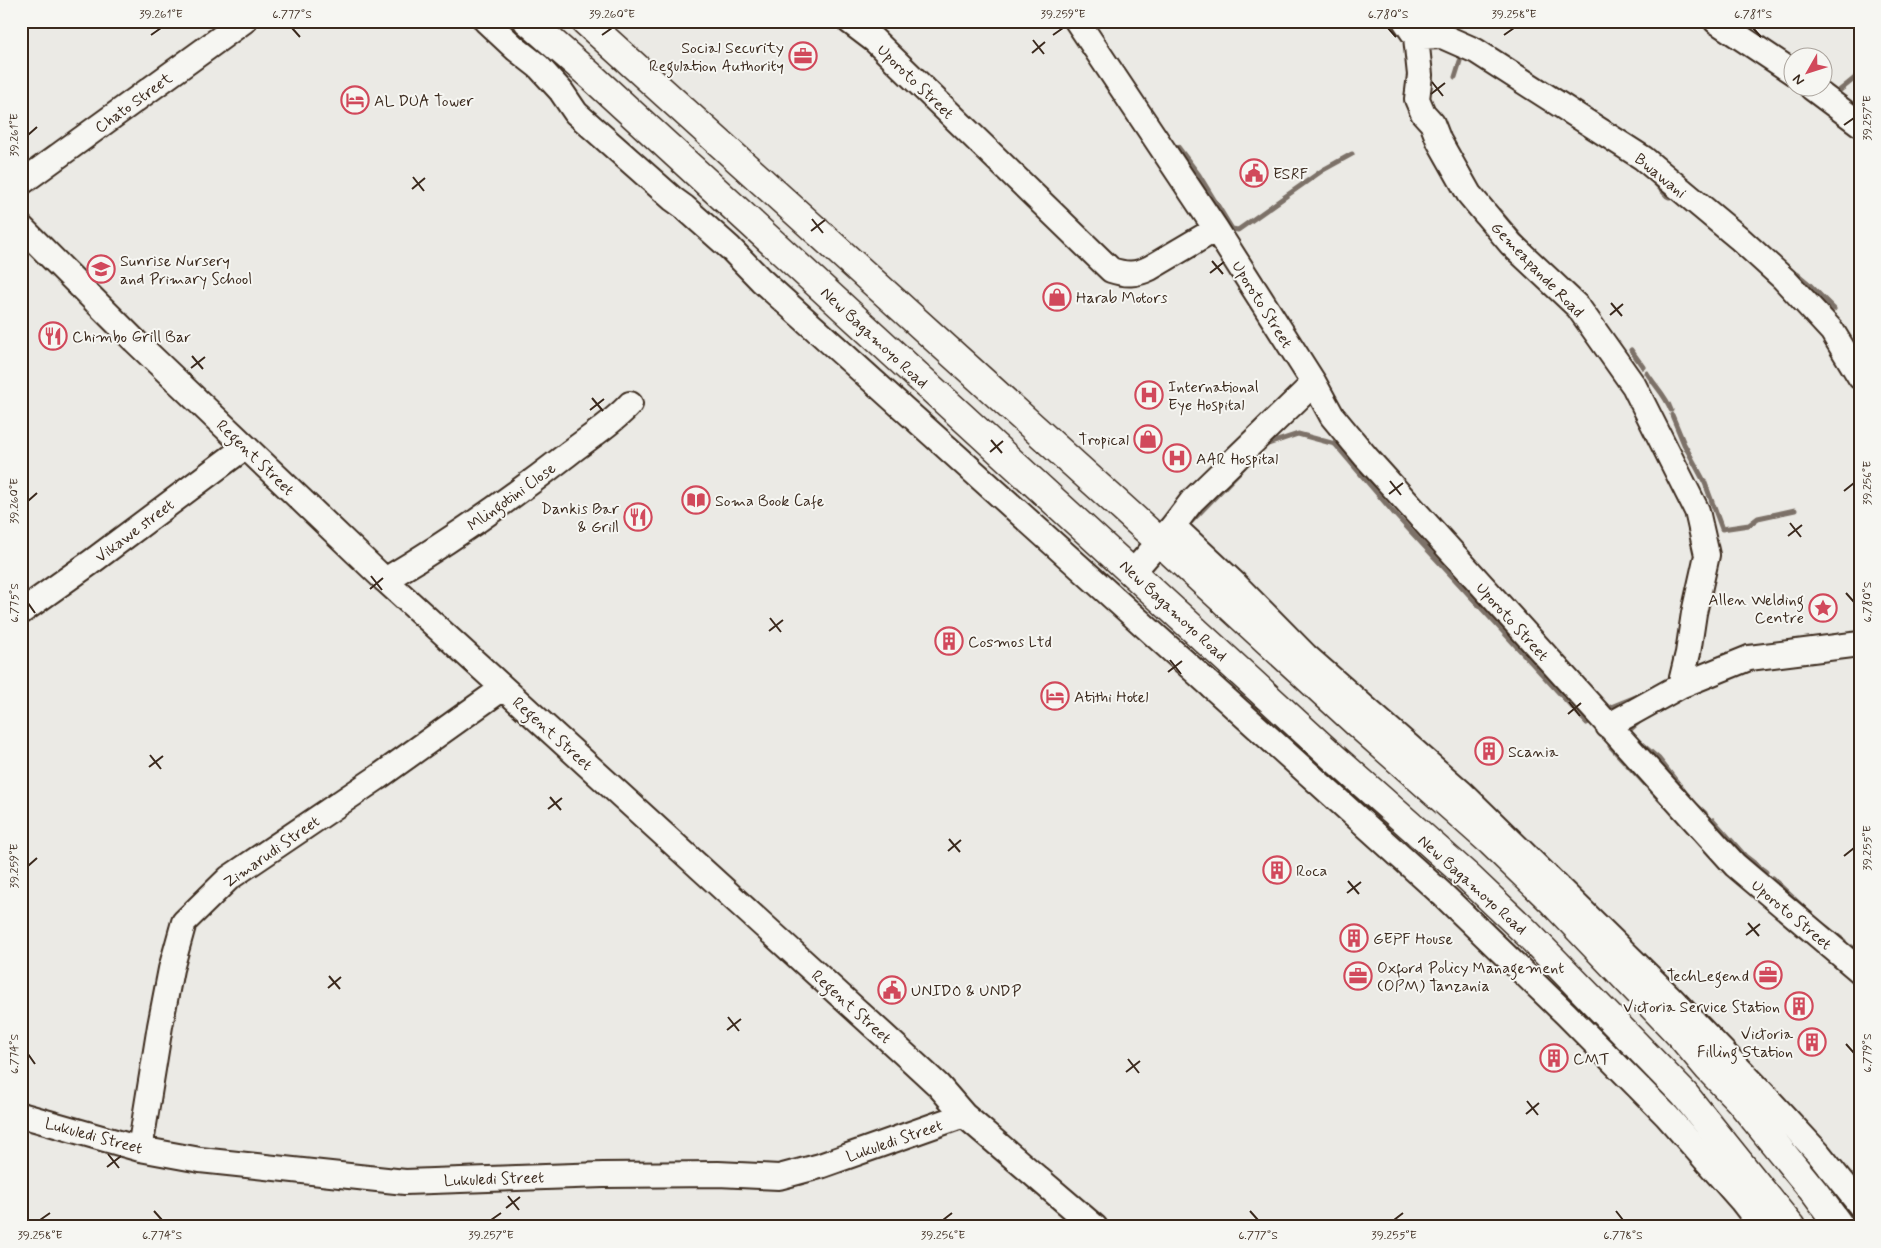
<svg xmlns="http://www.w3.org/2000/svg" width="1881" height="1248" font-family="Mynerve,sans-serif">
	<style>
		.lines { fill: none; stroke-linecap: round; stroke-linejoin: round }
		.stream { stroke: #7c7167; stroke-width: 5 }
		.minor-casing { stroke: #3b2a1e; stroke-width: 28 }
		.highway-casing { stroke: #3b2a1e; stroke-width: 31 }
		.minor { stroke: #f6f6f2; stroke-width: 24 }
		.highway { stroke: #f6f6f2; stroke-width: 28 }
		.ticks { fill: none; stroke: #3b2a1e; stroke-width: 2 }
		.labels { text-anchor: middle; stroke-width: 4; stroke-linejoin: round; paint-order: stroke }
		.poi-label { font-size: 16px; fill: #3b2a1e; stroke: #f6f6f2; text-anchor: start }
		.street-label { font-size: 16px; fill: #3b2a1e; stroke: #f6f6f2 }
		.neatline { fill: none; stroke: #3b2a1e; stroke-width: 2 }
		.ticks-label { font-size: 12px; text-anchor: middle; fill: #3b2a1e }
	</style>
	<rect width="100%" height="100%" fill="#ebeae5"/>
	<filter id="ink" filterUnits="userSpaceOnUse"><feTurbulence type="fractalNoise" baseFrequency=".02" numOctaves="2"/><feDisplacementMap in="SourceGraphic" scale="10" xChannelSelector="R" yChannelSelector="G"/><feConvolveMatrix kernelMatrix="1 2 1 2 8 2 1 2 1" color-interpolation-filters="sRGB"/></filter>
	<g filter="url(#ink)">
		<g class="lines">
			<!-- stream -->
			<path class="stream" d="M1437 21 1447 27
				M1455 77 1460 61
				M1834 95 1855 78 1860 69
				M1178 147 1199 175 1232 229 1238 230 1323 170 1352 154
				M1653 176 1654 182 1667 196 1669 197 1674 193
				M1499 211 1526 243
				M1789 272 1797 274 1809 284 1834 309
				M1631 350 1643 367
				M1647 373C1655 386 1666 396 1671 410
				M1853 382 1860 394
				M1672 415 1684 444 1705 483 1722 529 1749 525 1758 518 1795 510
				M1262 446 1298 434 1335 444 1393 512 1587 723
				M1187 526 1244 467
				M1606 709 1643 694
				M1625 734 1641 720
				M1639 742 1659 759 1684 791
				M1610 746 1661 801
				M1694 803 1705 813
				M1713 820 1745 856 1766 872
				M1772 878 1805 909
				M1826 927 1844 941
				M1852 947 1860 953"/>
			<!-- minor casing -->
			<g class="minor-casing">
				<path id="minor" d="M486 21 516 49 539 67 561 91 576 113 673 199 684 207 730 248 761 280 1442 894 1566 1014 1667 1116 1741 1200 1762 1227
					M849 21 874 40 1111 270C1126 275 1136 275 1150 268L1216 229
					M1077 21 1216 229 1314 383 1332 416 1366 457 1735 865 1860 971
					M1405 21 1416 37 1420 75 1417 99 1423 113 1432 123 1439 141 1469 194 1511 244 1578 307 1634 386 1697 511 1707 555 1694 613 1688 653 1680 686
					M1716 21 1794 73
					M1416 37 1442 36 1476 51 1643 158 1739 238 1784 279 1832 331 1860 377
					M1812 88 1860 124
					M21 183 244 21
					M21 227 135 341 385 580 912 1061 938 1085 964 1115 1095 1227
					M1173 526 1235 584 1306 656 1462 793 1670 997 1755 1085 1819 1154 1860 1205
					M1133 572 1173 526 1192 501 1314 383
					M385 580C449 542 509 500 568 454 588 438 613 423 630 404
					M21 612 90 563 245 447
					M1608 726 1680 686 1749 658 1860 644
					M21 1115 140 1149 200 1160 405 1182 603 1175 718 1174 779 1177 820 1166 964 1115
					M140 1149 160 1026 171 969 184 922 229 878 377 778 503 688"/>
			</g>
			<!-- highway casing -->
			<g class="highway-casing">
				<path id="highway" d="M528 21 592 77 1333 757 1466 875 1527 933 1684 1094 1791 1227
					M585 21 1160 542 1358 724 1491 842 1553 902 1680 1035 1708 1068 1739 1100 1815 1193 1840 1227"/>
			</g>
			<!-- minor -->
			<use href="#minor" class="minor"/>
			<!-- highway -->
			<use href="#highway" class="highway"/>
		</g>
	</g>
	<!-- ticks -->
	<path class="ticks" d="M292 28 300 37M1388 28 1396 37M1753 28 1761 37M151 35 161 28M602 35 612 28M1053 35 1063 28M1504 35 1514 28M1033 40 1044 54M1032 53 1045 42M1432 82 1443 96M1431 94 1445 83M1844 125 1854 118M28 135 37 127M413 177 424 191M412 189 425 178M812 219 823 233M811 231 825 220M1212 261 1223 274M1210 273 1224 262M1611 303 1622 316M1610 315 1623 304M192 356 203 369M191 368 205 357M592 398 603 411M590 410 604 399M991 440 1002 453M990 452 1003 441M1390 481 1401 495M1844 491 1854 483M1389 494 1403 483M28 501 37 493M1790 523 1801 537M1788 536 1802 525M371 576 382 590M370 589 383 578M1846 593 1854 602M28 603 35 613M770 618 781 632M769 631 783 620M1170 660 1181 674M1168 672 1182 661M1569 702 1580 716M1568 714 1581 703M150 755 161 769M149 767 163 756M550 797 561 810M548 809 562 798M949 839 960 852M948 851 961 840M1844 856 1854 848M28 866 37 858M1348 881 1359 894M1347 893 1361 882M1748 923 1759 936M1746 935 1760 924M329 976 340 989M328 988 341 977M728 1017 739 1031M727 1030 741 1019M1846 1044 1854 1053M28 1054 35 1064M1128 1059 1139 1073M1126 1072 1140 1061M1527 1101 1538 1115M1526 1114 1539 1103M108 1154 119 1168M107 1167 121 1156M508 1196 519 1210M506 1208 520 1197M154 1211 162 1220M1250 1211 1258 1220M1616 1211 1623 1220M40 1220 50 1213M491 1220 501 1213M943 1220 952 1213M1394 1220 1403 1213"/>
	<!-- icons -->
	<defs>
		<g id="office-ring" transform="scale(1.4375)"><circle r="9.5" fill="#f6f6f2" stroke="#d1495b" stroke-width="1.5"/><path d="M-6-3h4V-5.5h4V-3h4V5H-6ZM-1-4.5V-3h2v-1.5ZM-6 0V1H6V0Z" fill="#d1495b"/></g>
		<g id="hotel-ring" transform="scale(1.4375)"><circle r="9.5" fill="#f6f6f2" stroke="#d1495b" stroke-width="1.5"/><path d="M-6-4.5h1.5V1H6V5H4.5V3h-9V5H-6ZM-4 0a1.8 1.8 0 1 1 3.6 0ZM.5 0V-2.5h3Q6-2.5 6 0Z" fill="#d1495b"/></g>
		<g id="civic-ring" transform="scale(1.4375)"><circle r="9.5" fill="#f6f6f2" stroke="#d1495b" stroke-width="1.5"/><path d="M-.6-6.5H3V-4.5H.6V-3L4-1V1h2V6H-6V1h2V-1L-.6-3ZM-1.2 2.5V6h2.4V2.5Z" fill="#d1495b"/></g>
		<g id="school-ring" transform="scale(1.4375)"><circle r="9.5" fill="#f6f6f2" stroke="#d1495b" stroke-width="1.5"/><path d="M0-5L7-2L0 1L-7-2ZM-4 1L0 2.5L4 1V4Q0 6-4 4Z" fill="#d1495b"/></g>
		<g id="shop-ring" transform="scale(1.4375)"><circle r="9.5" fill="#f6f6f2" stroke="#d1495b" stroke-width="1.5"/><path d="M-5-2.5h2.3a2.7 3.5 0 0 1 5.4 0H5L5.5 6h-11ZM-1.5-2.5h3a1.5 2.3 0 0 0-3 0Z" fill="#d1495b"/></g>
		<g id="restaurant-ring" transform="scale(1.4375)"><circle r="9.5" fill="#f6f6f2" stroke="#d1495b" stroke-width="1.5"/><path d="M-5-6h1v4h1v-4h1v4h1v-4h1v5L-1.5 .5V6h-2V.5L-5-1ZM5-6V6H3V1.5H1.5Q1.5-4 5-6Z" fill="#d1495b"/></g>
		<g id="hospital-ring" transform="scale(1.4375)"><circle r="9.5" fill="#f6f6f2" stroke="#d1495b" stroke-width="1.5"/><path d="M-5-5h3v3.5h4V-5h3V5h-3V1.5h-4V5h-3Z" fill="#d1495b"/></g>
		<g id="library-ring" transform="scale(1.4375)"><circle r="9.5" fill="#f6f6f2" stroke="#d1495b" stroke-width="1.5"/><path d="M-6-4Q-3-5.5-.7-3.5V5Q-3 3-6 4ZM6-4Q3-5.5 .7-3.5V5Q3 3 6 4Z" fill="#d1495b"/></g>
		<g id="sight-ring" transform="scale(1.4375)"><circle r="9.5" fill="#f6f6f2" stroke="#d1495b" stroke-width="1.5"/><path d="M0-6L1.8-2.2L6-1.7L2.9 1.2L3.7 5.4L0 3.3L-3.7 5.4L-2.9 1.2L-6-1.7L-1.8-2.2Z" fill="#d1495b"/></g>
		<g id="building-ring" transform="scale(1.4375)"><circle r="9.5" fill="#f6f6f2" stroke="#d1495b" stroke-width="1.5"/><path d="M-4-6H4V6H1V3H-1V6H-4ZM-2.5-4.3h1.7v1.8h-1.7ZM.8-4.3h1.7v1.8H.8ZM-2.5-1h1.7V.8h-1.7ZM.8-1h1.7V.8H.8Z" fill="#d1495b"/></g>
	</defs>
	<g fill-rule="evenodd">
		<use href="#office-ring" x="803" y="56"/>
		<use href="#hotel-ring" x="355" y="100"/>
		<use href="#civic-ring" x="1254" y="173"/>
		<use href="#school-ring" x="101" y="269"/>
		<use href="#shop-ring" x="1057" y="297"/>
		<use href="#restaurant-ring" x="53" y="336"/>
		<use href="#hospital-ring" x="1149" y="395"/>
		<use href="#shop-ring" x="1148" y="439"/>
		<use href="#hospital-ring" x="1177" y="458"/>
		<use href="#library-ring" x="696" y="500"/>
		<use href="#restaurant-ring" x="638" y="517"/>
		<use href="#sight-ring" x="1823" y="608"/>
		<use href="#building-ring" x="949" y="641"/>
		<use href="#hotel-ring" x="1055" y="696"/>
		<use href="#building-ring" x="1489" y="751"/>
		<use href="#building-ring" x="1277" y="870"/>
		<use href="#building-ring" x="1354" y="938"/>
		<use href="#office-ring" x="1768" y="975"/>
		<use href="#office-ring" x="1358" y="976"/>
		<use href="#civic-ring" x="892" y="990"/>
		<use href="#building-ring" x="1799" y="1006"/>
		<use href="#building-ring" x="1812" y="1042"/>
		<use href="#building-ring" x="1554" y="1058"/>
	</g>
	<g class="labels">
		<!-- poi labels -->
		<g class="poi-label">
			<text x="784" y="53" text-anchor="end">Social Security<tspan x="784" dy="18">Regulation Authority</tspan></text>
			<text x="374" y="106">AL DUA Tower</text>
			<text x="1273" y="179">ESRF</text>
			<text x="120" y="266">Sunrise Nursery<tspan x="120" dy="18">and Primary School</tspan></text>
			<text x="1076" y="303">Harab Motors</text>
			<text x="72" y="342">Chimbo Grill Bar</text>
			<text x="1168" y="392">International<tspan x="1168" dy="18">Eye Hospital</tspan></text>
			<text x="1129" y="445" text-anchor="end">Tropical</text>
			<text x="1196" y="464">AAR Hospital</text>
			<text x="715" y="506">Soma Book Cafe</text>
			<text x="619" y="514" text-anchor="end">Dankis Bar<tspan x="619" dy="18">&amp; Grill</tspan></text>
			<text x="1804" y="605" text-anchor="end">Allen Welding<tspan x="1804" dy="18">Centre</tspan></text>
			<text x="968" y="647">Cosmos Ltd</text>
			<text x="1074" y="702">Atithi Hotel</text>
			<text x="1508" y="757">Scania</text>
			<text x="1296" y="876">Roca</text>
			<text x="1373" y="944">GEPF House</text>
			<text x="1377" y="973">Oxford Policy Management<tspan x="1377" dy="18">(OPM) Tanzania</tspan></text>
			<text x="1749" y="981" text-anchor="end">TechLegend</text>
			<text x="911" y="996">UNIDO &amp; UNDP</text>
			<text x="1780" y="1012" text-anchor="end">Victoria Service Station</text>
			<text x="1793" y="1039" text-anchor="end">Victoria<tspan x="1793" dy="18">Filling Station</tspan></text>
			<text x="1573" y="1064">CMT</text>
		</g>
		<!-- street labels -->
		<g class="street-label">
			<text transform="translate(916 81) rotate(44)" y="6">Uporoto Street</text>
			<text transform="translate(133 102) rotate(-36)" y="6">Chato Street</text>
			<text transform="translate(1661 175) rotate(39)" y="6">Bwawani</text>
			<text transform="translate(1538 269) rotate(46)" y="6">Gemeapande Road</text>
			<text transform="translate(1263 304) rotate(58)" y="6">Uporoto Street</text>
			<text transform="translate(875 337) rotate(43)" y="6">New Bagamoyo Road</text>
			<text transform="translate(256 457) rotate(44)" y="6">Regent Street</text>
			<text transform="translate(511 496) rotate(-36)" y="6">Mlingotini Close</text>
			<text transform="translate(134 530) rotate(-37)" y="6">Vikawe street</text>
			<text transform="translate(1174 610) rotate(43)" y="6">New Bagamoyo Road</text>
			<text transform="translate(1513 621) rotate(48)" y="6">Uporoto Street</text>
			<text transform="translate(553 733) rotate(42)" y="6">Regent Street</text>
			<text transform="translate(271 851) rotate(-35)" y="6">Zimarudi Street</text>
			<text transform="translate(1473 884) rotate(42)" y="6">New Bagamoyo Road</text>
			<text transform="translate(1792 914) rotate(40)" y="6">Uporoto Street</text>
			<text transform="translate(852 1006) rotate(42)" y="6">Regent Street</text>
			<text transform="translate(94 1135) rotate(15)" y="6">Lukuledi Street</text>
			<text transform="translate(894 1140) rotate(-19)" y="6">Lukuledi Street</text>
			<text transform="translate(494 1178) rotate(-2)" y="6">Lukuledi Street</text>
		</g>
	</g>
	<!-- margin -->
	<rect width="1881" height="1248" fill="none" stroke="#f6f6f2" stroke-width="55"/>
	<!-- north arrow -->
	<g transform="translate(1808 72) rotate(231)"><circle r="24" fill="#f6f6f2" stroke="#aba49d"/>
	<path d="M0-4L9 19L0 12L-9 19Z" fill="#d1495b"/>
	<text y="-8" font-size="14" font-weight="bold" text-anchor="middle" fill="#3b2a1e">N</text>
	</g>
	<rect x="28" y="28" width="1826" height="1192" class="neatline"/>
	<g class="ticks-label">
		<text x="161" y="18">39.261°E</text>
		<text x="292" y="18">6.777°S</text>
		<text x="612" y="18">39.260°E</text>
		<text x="1063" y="18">39.259°E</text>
		<text x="1388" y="18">6.780°S</text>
		<text x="1514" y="18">39.258°E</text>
		<text x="1753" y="18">6.781°S</text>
		<text transform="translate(1867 118) rotate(-90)" y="4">39.257°E</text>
		<text transform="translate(14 135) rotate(-90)" y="4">39.261°E</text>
		<text transform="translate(1867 483) rotate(-90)" y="4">39.256°E</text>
		<text transform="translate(14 501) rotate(-90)" y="4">39.260°E</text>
		<text transform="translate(1867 602) rotate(-90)" y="4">6.780°S</text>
		<text transform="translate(14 603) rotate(-90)" y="4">6.775°S</text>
		<text transform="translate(1867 848) rotate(-90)" y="4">39.255°E</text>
		<text transform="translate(14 866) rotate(-90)" y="4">39.259°E</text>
		<text transform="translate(1867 1053) rotate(-90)" y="4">6.779°S</text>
		<text transform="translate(14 1054) rotate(-90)" y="4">6.774°S</text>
		<text x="40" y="1239">39.258°E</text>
		<text x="162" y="1239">6.774°S</text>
		<text x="491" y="1239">39.257°E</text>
		<text x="943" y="1239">39.256°E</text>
		<text x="1258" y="1239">6.777°S</text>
		<text x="1394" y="1239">39.255°E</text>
		<text x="1623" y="1239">6.778°S</text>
	</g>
</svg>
